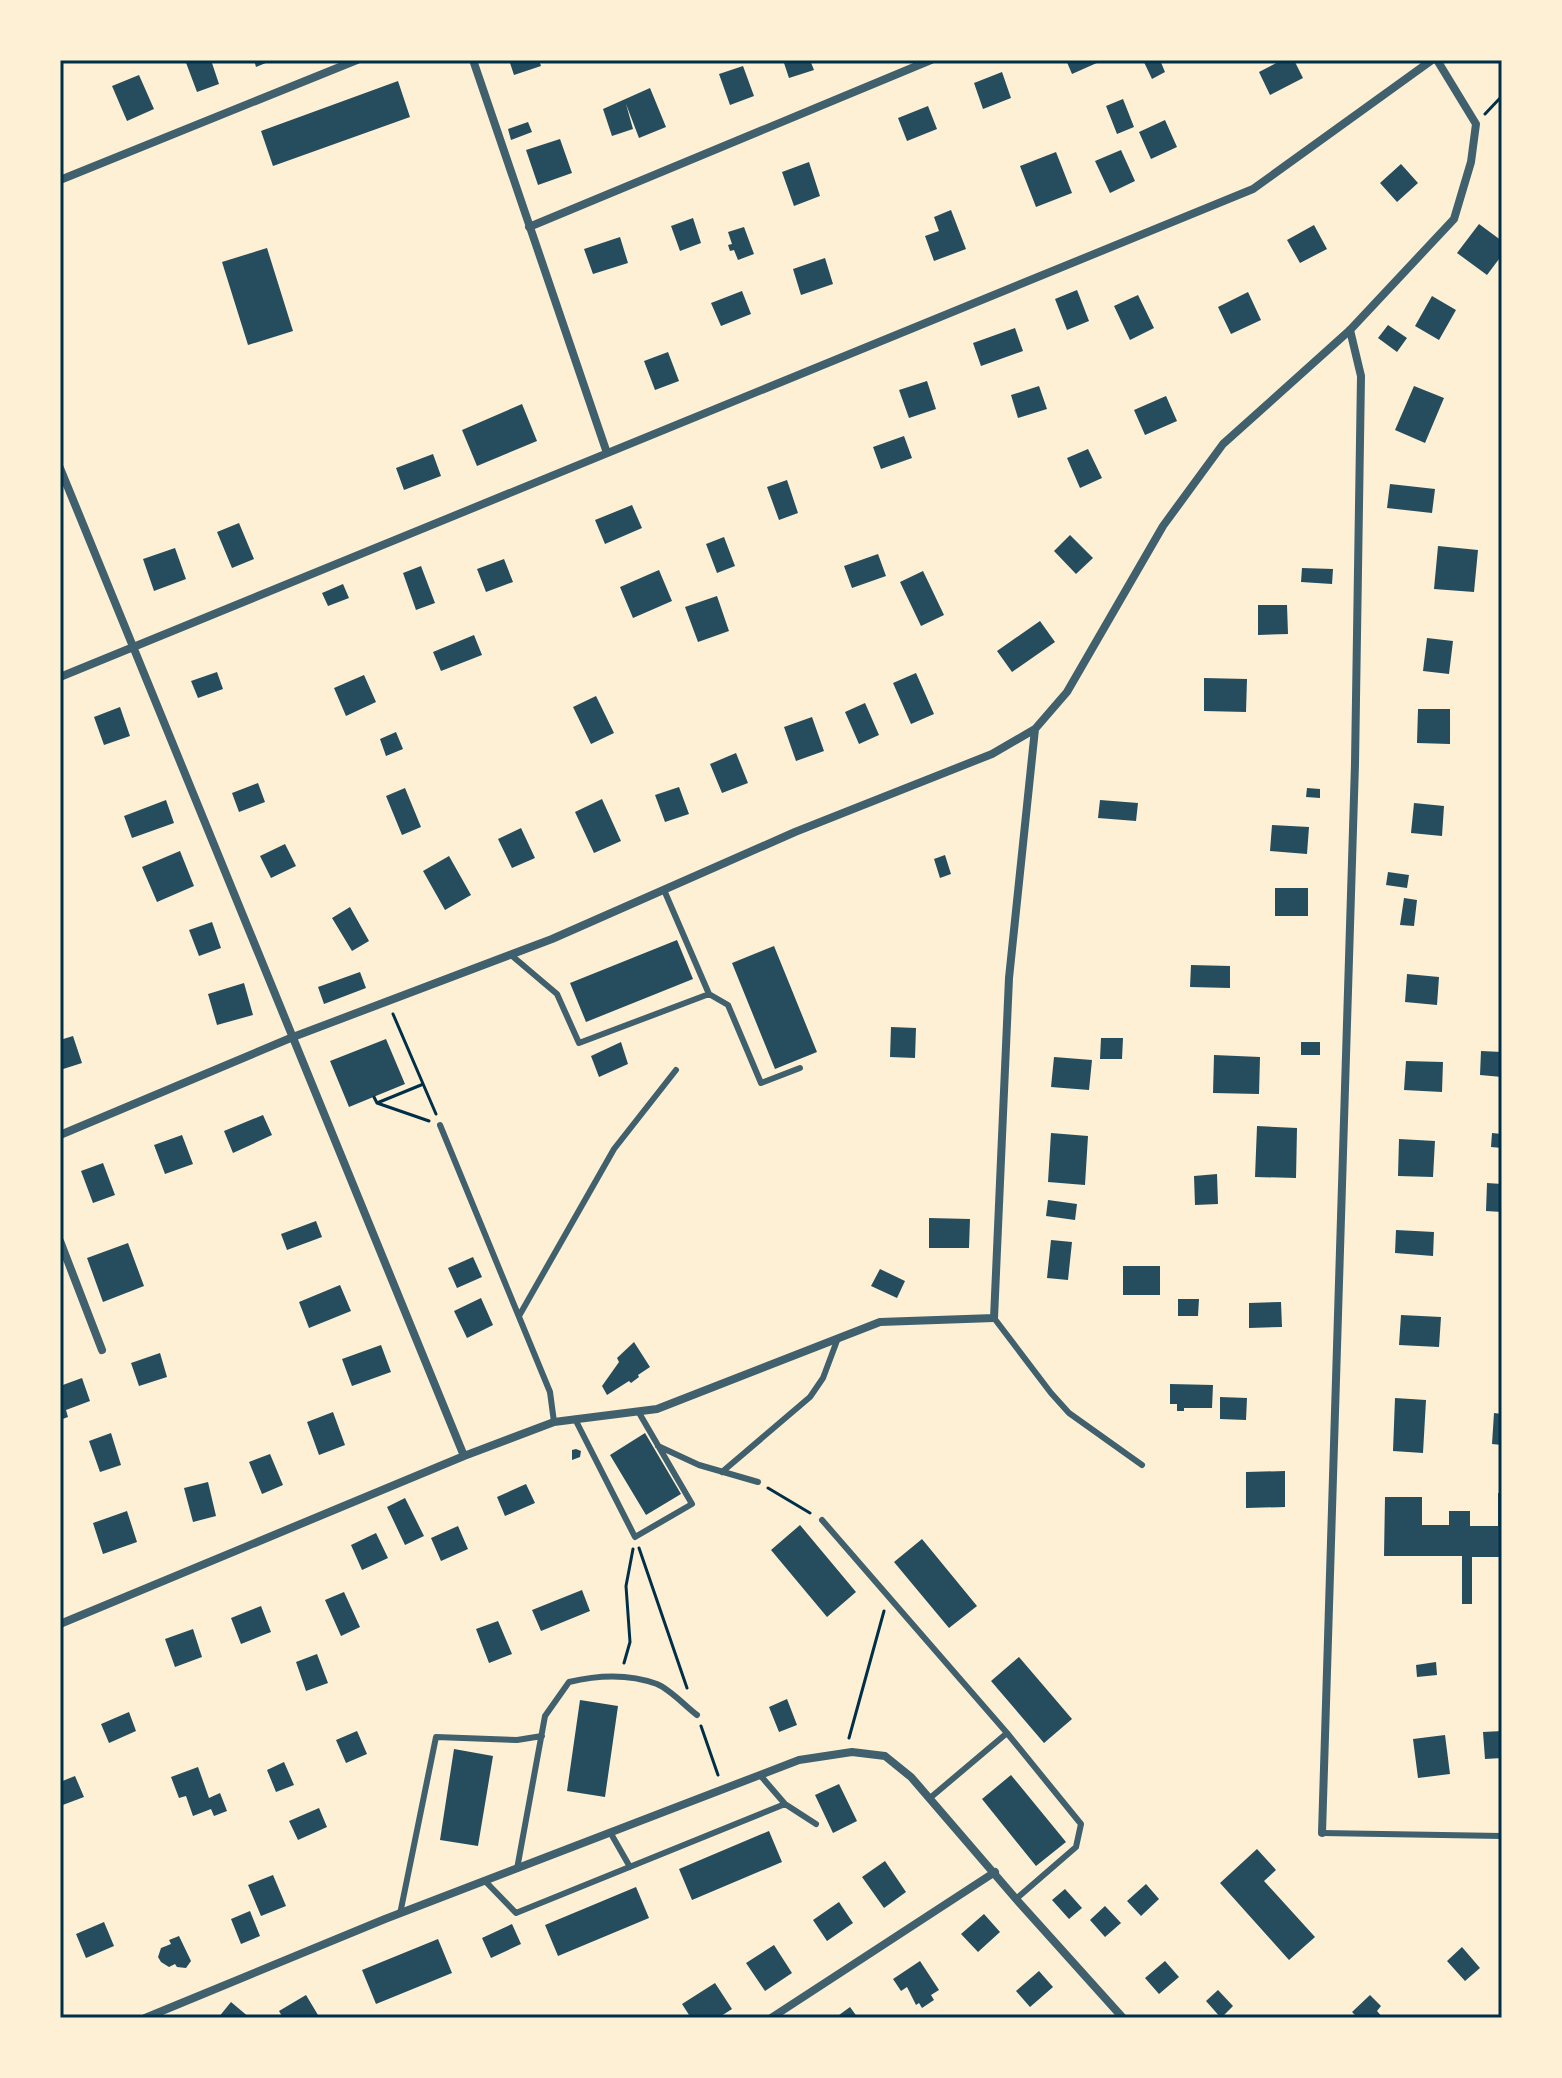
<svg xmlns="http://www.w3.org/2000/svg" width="1562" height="2078" font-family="'Exo 2',sans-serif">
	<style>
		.building { fill: #264d5e }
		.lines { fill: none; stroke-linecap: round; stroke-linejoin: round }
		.path { stroke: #003049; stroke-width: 3 }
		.service { stroke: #3f606c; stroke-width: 6 }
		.minor { stroke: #3f606c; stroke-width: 8 }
		.neatline { fill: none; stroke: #003049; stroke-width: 3 }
	</style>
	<rect width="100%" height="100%" fill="#fdf0d5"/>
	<!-- building -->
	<path class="building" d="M185 60H211L219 84 197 92Z
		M254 60H273L256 67Z
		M509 60H539L541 66 514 75Z
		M783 60H810L814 70 789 78Z
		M1066 60H1098L1099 62 1072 74Z
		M1143 60H1160L1165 72 1152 79Z
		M1282 60H1294L1303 78 1270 95 1259 72Z
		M743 66 754 96 730 105 719 74Z
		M1002 72 1011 98 983 109 974 83Z
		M139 75 154 109 127 121 112 86Z
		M398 81 410 117 273 166 261 131Z
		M650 88 666 127 639 138 626 104 633 129 612 136 603 109Z
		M1123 99 1134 127 1117 134 1106 106Z
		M928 106 937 129 907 141 898 118Z
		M1165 120 1177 147 1151 159 1139 132Z
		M528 122 532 132 511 140 508 129Z
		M560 139 572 173 538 185 526 150Z
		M1121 150 1135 181 1110 193 1095 161Z
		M1056 152 1072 193 1036 207 1020 166Z
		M809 162 820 196 794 206 782 172Z
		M1401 164 1418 183 1397 202 1380 183Z
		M951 210 966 249 934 261 925 236 939 231 934 217Z
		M693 218 701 243 680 251 671 226Z
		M1479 224 1502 241V255L1487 275 1457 253Z
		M1314 225 1327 249 1300 263 1287 240Z
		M744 227 754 254 738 260 734 250 730 251 728 245 732 244 728 232Z
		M620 237 628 263 593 274 584 249Z
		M267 248 293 331 248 345 222 262Z
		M825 258 833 284 801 295 793 269Z
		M1077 290 1089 321 1067 330 1055 299Z
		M742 291 751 314 721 326 711 303Z
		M1248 292 1261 320 1231 334 1218 307Z
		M1138 295 1154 328 1130 340 1114 306Z
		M1432 296 1456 310 1439 340 1415 326Z
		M1388 325 1407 338 1397 352 1378 338Z
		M1015 328 1023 351 981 366 973 343Z
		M668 352 679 381 655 390 644 361Z
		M927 381 936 409 909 418 899 390Z
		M1039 386 1047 409 1018 418 1011 395Z
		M1414 386 1444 398 1425 443 1395 430Z
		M1166 396 1177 421 1145 435 1134 410Z
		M522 404 537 441 477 466 462 430Z
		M904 436 912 458 881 469 873 447Z
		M1088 449 1102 478 1080 488 1067 458Z
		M433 454 441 476 404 490 396 468Z
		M787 480 798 513 779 520 767 487Z
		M1390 484 1435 489 1432 513 1387 508Z
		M632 505 642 528 605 544 595 520Z
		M239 523 254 559 232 568 217 532Z
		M1070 535 1093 558 1076 574 1054 551Z
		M724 537 735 566 717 573 706 544Z
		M1438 546 1478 550 1474 592 1434 589Z
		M175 548 186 579 154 591 143 559Z
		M878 554 886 576 852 588 844 566Z
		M504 559 513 582 486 592 477 569Z
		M421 566 435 603 416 610 403 573Z
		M1302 568 1333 569 1332 584 1301 582Z
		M659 570 672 601 633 618 620 587Z
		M923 571 944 615 921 626 900 582Z
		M343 584 349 598 328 606 322 593Z
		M717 596 729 631 698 642 685 607Z
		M1258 605H1287L1288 634 1258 635Z
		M1040 621 1055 642 1012 672 997 651Z
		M474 635 482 655 441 671 433 652Z
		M1427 638 1453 641 1449 674 1423 671Z
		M217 672 223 689 198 698 191 681Z
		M916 673 934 714 911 724 893 683Z
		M364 675 376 702 346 716 334 688Z
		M1204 678 1247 679 1246 712 1204 711Z
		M596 696 614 733 591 744 573 707Z
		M865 703 879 735 859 744 845 712Z
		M120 707 130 736 104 745 94 717Z
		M1418 709H1450V744L1417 743Z
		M812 717 824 751 796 761 784 727Z
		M396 732 403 749 386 756 380 739Z
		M736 753 748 783 722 793 710 764Z
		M258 783 265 802 239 812 232 793Z
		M679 787 689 814 665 822 655 795Z
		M405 788 421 827 402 835 386 796Z
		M1307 788 1320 789V798L1306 797Z
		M602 799 621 841 594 853 575 812Z
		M166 800 174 823 132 838 124 816Z
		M1100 800 1138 803 1136 821 1098 818Z
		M1414 803 1444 806 1442 836 1411 833Z
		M1272 825 1309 827 1307 854 1270 851Z
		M521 828 535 858 512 868 498 839Z
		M285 844 296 866 271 878 260 856Z
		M180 851 194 886 157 902 142 867Z
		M945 855 951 874 940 878 934 859Z
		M449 856 471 895 445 910 423 871Z
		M1388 872 1409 875 1407 888 1386 885Z
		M1275 888H1308V916H1275Z
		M1404 898 1417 900 1414 926 1400 925Z
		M350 907 369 941 352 951 332 918Z
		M212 922 221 948 199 956 189 930Z
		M677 940 693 979 586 1022 570 983Z
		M774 946 817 1052 775 1069 732 963Z
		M1191 965 1230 966V988L1190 987Z
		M360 972 366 988 324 1004 318 987Z
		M1407 974 1439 977 1437 1005 1405 1002Z
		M244 983 253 1015 217 1025 208 994Z
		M891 1027 916 1028 915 1058 890 1057Z
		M73 1036 82 1063 60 1070V1040Z
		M1101 1038H1123L1122 1059H1100Z
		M386 1039 405 1084 349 1107 330 1061Z
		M621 1042 628 1064 599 1077 591 1056Z
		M1301 1042H1320V1055H1301Z
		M1481 1051 1502 1052V1077L1480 1075Z
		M1214 1055 1260 1057 1259 1094 1213 1093Z
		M1054 1057 1092 1060 1089 1090 1051 1087Z
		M1406 1061 1443 1062 1442 1092 1404 1090Z
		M263 1115 272 1135 233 1153 224 1131Z
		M1257 1126 1297 1128 1296 1178 1255 1177Z
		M1051 1133 1088 1136 1085 1185 1048 1182Z
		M1492 1133 1502 1134V1148L1491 1147Z
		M182 1135 193 1164 165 1174 154 1145Z
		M1399 1139 1435 1141 1433 1177 1398 1176Z
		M103 1163 115 1195 93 1203 81 1171Z
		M1217 1174 1218 1204 1195 1205 1194 1176Z
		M1487 1183 1502 1184V1212L1486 1211Z
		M1048 1200 1077 1204 1075 1220 1046 1216Z
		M929 1218 970 1219 969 1248H929Z
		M316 1221 322 1237 287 1250 281 1234Z
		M1396 1230 1434 1232 1433 1256 1395 1253Z
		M1051 1240 1072 1242 1068 1280 1047 1278Z
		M128 1243 144 1286 103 1302 87 1258Z
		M473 1257 482 1277 457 1288 448 1268Z
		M1123 1266H1160V1295H1123Z
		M880 1269 905 1281 897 1298 871 1286Z
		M340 1285 351 1311 309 1328 299 1302Z
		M481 1298 493 1325 467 1338 454 1311Z
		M1178 1299H1199L1198 1316H1178Z
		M1281 1302 1282 1327 1249 1328V1303Z
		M1401 1315 1441 1317 1439 1347 1399 1345Z
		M634 1342 650 1367 638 1375 639 1377 631 1383 629 1381 607 1395 602 1386 619 1362 617 1358Z
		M381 1345 391 1372 352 1386 342 1359Z
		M160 1353 167 1377 139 1386 131 1363Z
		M82 1378 90 1401 66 1410 68 1417 60 1420V1386Z
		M1170 1384 1213 1385 1212 1408H1184V1411H1177V1404H1170Z
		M1220 1397 1247 1398 1246 1420 1220 1419Z
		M1395 1398 1426 1400 1423 1453 1393 1451Z
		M333 1412 345 1445 319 1455 307 1422Z
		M1494 1413 1502 1414V1445L1492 1444Z
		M111 1433 121 1465 100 1472 89 1441Z
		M645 1433 681 1494 646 1515 610 1455Z
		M576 1449 581 1451 580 1457 572 1460V1450Z
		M270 1454 283 1485 262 1494 249 1462Z
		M1285 1471V1507L1246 1508V1472Z
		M208 1482 216 1516 193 1522 184 1488Z
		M526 1484 535 1503 505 1516 497 1497Z
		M1498 1493H1502L1501 1557H1472V1604H1462V1556H1384L1385 1497H1422V1525H1449V1511H1470V1526H1498Z
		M405 1498 424 1536 405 1545 387 1507Z
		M127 1511 137 1542 103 1554 93 1523Z
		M800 1525 856 1592 827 1617 771 1550Z
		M458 1526 468 1549 441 1561 431 1538Z
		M376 1533 388 1558 362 1570 351 1545Z
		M922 1539 977 1606 949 1628 894 1562Z
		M582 1590 590 1611 541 1631 532 1610Z
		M344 1592 360 1627 341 1636 325 1600Z
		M261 1606 271 1632 241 1644 231 1618Z
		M498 1621 512 1654 489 1663 476 1629Z
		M193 1629 202 1657 175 1667 165 1639Z
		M317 1654 328 1683 306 1691 296 1662Z
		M1019 1657 1072 1719 1044 1743 991 1681Z
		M1436 1662 1437 1675 1417 1677 1416 1665Z
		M787 1699 797 1725 779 1732 769 1707Z
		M580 1700 618 1706 605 1797 567 1791Z
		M129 1712 136 1731 109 1743 101 1724Z
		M357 1731 367 1754 346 1763 336 1740Z
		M1502 1731V1758L1485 1759 1483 1732Z
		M1445 1735 1450 1774 1418 1778 1413 1739Z
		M454 1749 493 1756 478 1846 440 1840Z
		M284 1762 294 1785 276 1792 267 1770Z
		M198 1767 209 1798 220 1793 227 1811 214 1816 211 1809 193 1816 186 1796 179 1798 171 1777Z
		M1011 1775 1066 1842 1036 1866 982 1799Z
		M75 1776 84 1797 60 1806V1782Z
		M839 1784 857 1821 833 1833 815 1795Z
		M319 1808 327 1827 298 1840 289 1821Z
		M769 1831 782 1862 692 1900 679 1869Z
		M1257 1849 1276 1870 1264 1881 1315 1937 1289 1960 1220 1883Z
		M885 1861 906 1892 884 1908 862 1877Z
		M273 1875 286 1906 261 1916 248 1885Z
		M1146 1884 1159 1899 1141 1916 1127 1901Z
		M636 1887 649 1918 558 1956 545 1925Z
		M1065 1889 1082 1908 1069 1919 1052 1900Z
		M839 1902 853 1923 827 1941 813 1920Z
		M1105 1906 1121 1923 1105 1937 1090 1920Z
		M250 1911 260 1936 241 1944 231 1919Z
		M984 1914 1000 1932 978 1952 961 1934Z
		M104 1922 114 1946 86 1958 76 1934Z
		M512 1924 521 1944 491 1958 482 1938Z
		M179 1936 191 1961 186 1968 177 1967 175 1964 169 1967 161 1962 158 1957 161 1948 171 1944 169 1940Z
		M438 1939 452 1973 376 2004 362 1970Z
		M774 1945 792 1973 765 1991 746 1963Z
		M1462 1947 1480 1968 1465 1981 1447 1961Z
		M920 1961 939 1990 931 1995 934 2000 922 2008 919 2003 916 2005 907 1987 901 1991 893 1979Z
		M1165 1961 1179 1977 1159 1994 1145 1978Z
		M1039 1971 1053 1987 1030 2007 1016 1991Z
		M715 1983 732 2009 718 2018H691L682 2004Z
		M1218 1990 1233 2006 1221 2018 1206 2001Z
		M306 1995 318 2015 313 2018H283L279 2011Z
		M1370 1995 1381 2006 1377 2011 1383 2018H1358L1352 2012Z
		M231 2002 250 2018H218Z
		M850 2007 858 2018H835Z"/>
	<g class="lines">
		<!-- path -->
		<path class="path" d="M1485 114 1502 96
			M393 1014 436 1114
			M374 1097 377 1103 429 1121
			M377 1103 421 1085
			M768 1488 810 1513
			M639 1548 687 1688
			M624 1663 630 1642 626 1586 633 1549
			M701 1726 718 1775
			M849 1738 884 1611"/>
		<!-- service -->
		<path class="service" d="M664 890 709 994 728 1005 761 1083 800 1068
			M511 955 557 994 579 1043 709 994
			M440 1125 550 1392 554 1422
			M519 1316 614 1149 676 1070
			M994 1318 1051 1393 1069 1413 1142 1465
			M575 1419 635 1537 692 1504 638 1411
			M658 1446 699 1465 758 1482
			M722 1472 810 1397 823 1378 838 1338
			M822 1520 1007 1733 1081 1824 1076 1847 1016 1899
			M760 1775 785 1804 816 1824
			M930 1798 1007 1733
			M610 1832 630 1867
			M1322 1833 1502 1836
			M517 1869 545 1716 569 1682C598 1675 627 1673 657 1684 671 1690 685 1706 697 1715
			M485 1881 516 1913 785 1804
			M400 1914 436 1737 517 1740 542 1736"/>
		<!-- minor -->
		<path class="minor" d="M473 60 607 453
			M60 180 357 60
			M529 227 931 60
			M60 468 464 1456
			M60 677 1253 189 1432 60
			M60 1135 293 1037 552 939 795 832 992 754 1035 729 1067 692 1163 526 1223 444 1350 330 1454 219 1471 162 1476 124 1437 60
			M60 1241 102 1350
			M60 1624 464 1456 554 1422 657 1409 880 1322 994 1318 1009 978 1035 729
			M1322 1833 1355 764 1361 376 1350 330
			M145 2018 385 1919 799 1760 852 1752 885 1756 911 1777 1016 1899 1123 2018
			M771 2018 995 1872"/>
	</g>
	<!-- border -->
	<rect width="1562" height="2078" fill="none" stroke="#fdf0d5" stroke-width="124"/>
	<rect x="62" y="62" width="1438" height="1954" class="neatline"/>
</svg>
